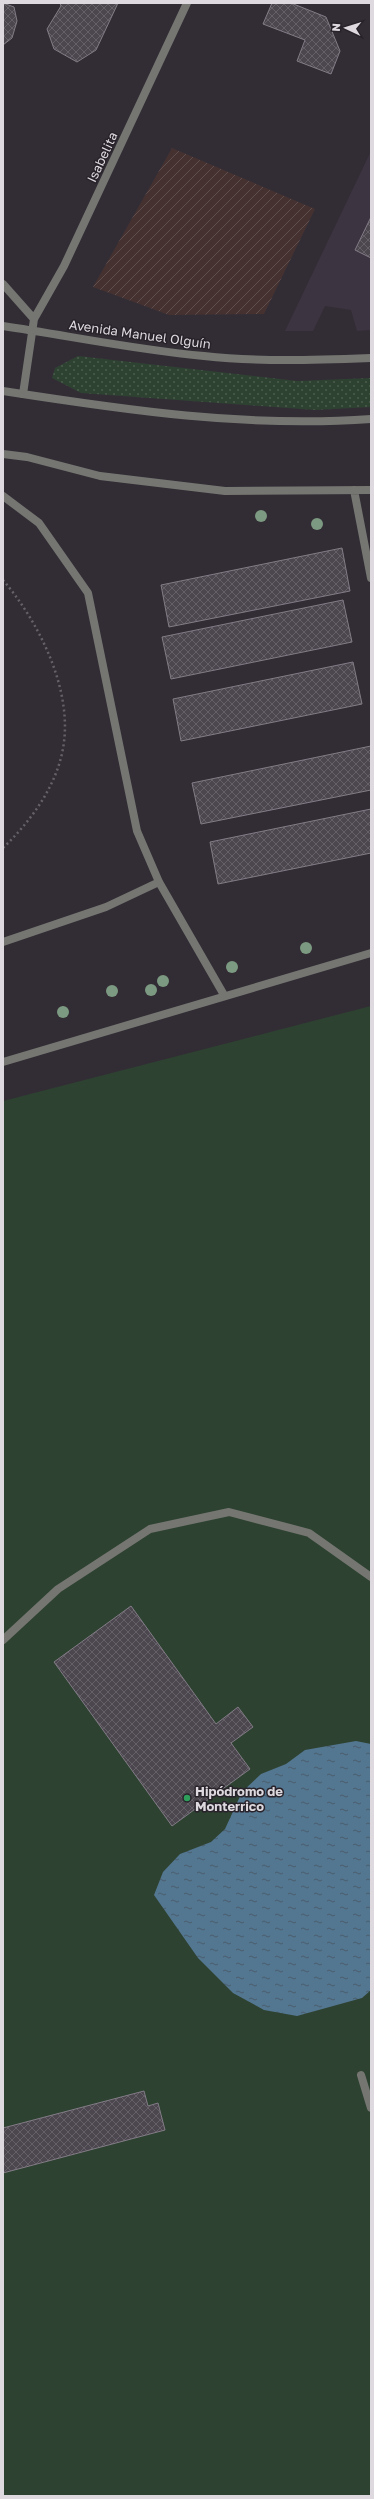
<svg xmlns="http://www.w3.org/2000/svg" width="374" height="2499" font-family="'Golos Text',sans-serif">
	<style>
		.built { fill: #3d3441 }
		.industrial { fill: url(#industrial-furrows) }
		.grass { fill: url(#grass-dots) }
		.pitch { fill: #2e4231 }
		.water { fill: url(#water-ripples) }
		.building { fill: url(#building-cross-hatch); stroke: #827c86 }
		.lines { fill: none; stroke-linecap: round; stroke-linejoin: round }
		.path { stroke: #656168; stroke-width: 2.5; stroke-dasharray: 2 3; stroke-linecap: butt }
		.service { stroke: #757671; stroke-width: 8 }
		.minor { stroke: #757671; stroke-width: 8 }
		.tertiary { stroke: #757671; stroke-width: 8 }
		.tree { fill: #7c9981 }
		.leisure-dot { fill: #2e9e5b; stroke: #28232b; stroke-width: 1.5 }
		.labels { text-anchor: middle; stroke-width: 3; stroke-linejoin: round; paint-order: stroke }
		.street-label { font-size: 13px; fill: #ddd9de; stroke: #28232b }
		.poi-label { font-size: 13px; font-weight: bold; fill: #ddd9de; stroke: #28232b; text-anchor: start }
	</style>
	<defs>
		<pattern id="industrial-furrows" width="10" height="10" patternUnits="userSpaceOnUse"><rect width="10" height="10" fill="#453130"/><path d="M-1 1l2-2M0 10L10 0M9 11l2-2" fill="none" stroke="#5f4e4e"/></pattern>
		<pattern id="grass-dots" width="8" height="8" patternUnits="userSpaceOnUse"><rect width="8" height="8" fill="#2e4231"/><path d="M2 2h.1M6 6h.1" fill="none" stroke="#4c5d4e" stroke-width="1.8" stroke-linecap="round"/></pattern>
		<pattern id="water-ripples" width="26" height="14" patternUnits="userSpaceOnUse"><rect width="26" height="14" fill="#537691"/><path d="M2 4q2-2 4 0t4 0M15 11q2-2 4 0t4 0" fill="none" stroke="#4b5e6e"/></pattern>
		<pattern id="building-cross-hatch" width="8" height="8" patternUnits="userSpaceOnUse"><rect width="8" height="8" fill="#4c464f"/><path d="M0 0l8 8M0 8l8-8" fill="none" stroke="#656068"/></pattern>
	</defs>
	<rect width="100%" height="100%" fill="#322d35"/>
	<!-- built -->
	<path class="built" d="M371 151V330L357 331 351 310 325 306 313 331H285Z"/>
	<!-- industrial -->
	<path class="industrial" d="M172 148 315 209 264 314 169 315 93 287Z"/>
	<!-- grass -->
	<path class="grass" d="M78 356 297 381 371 378V407L315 410 81 393 52 378 55 368Z"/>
	<!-- pitch -->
	<path class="pitch" d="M371 1006V2496H3V1101Z"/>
	<!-- water -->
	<path class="water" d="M356 1741 371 1744V1990L362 1998 297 2016 264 2010 233 1993 198 1958 154 1895 163 1872 180 1854 211 1842 225 1829 242 1792 261 1774 286 1764 305 1750Z"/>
	<!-- building -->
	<path class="building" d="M3 3 14 7 17 21 12 38 3 45Z
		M60 3H118L96 50 77 62 54 49 47 29 61 6Z
		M272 3H291L326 17 340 51 331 74 297 61 305 40 263 24Z
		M371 217V258L355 250Z
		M342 548 350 591 169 627 161 585Z
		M343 600 352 642 171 679 162 637Z
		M353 662 362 704 181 741 173 699Z
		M371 746V790L201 824 192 783Z
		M371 809V853L218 884 210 842Z
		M131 1606 216 1724 238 1707 253 1727 231 1743 250 1769 172 1826 54 1662Z
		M144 2091 148 2106 158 2103 165 2130 3 2173V2128Z"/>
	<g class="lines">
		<!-- path -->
		<path class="path" d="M3 580C38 621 71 686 64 742 59 783 32 820 3 848"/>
		<!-- service -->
		<path class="service" d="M3 454 27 457 100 476 225 491 371 490
			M354 490 371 578
			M3 496 39 523 88 593 137 831 159 882 224 995
			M3 942 106 907 159 882
			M3 1062 371 953
			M3 1640 58 1589 150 1529 229 1512 309 1533 371 1577
			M361 2075 371 2108"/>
		<!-- minor -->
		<path class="minor" d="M3 284 34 319 23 394
			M34 319 64 266 187 3"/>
		<!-- tertiary -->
		<path class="tertiary" d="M3 326C70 336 137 350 204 356 259 362 316 360 371 358
			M3 391C125 410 247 428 371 419"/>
	</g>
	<!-- trees -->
	<g class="tree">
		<circle cx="261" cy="516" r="6"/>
		<circle cx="317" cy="524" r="6"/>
		<circle cx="306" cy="948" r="6"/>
		<circle cx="232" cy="967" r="6"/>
		<circle cx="163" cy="981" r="6"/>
		<circle cx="151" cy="990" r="6"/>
		<circle cx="112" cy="991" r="6"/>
		<circle cx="63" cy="1012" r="6"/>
	</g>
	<!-- markers -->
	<circle class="leisure-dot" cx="187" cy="1798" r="4"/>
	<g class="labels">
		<!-- street labels -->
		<g class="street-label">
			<text transform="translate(102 157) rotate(-65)" y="5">Isabelita</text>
			<text transform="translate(140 334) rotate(8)" y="5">Avenida Manuel Olguín</text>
		</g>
		<!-- poi labels -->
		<g class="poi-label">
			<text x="195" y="1796">Hipódromo de<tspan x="195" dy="15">Monterrico</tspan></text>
		</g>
	</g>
	<!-- border -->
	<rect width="374" height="2499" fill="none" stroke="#ddd9de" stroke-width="8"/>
	<!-- north arrow -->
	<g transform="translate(346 28) rotate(274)" stroke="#28232b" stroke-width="3" paint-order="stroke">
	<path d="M0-3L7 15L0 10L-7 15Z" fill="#ddd9de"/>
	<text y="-6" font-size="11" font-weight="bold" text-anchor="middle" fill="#ddd9de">N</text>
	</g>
</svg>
